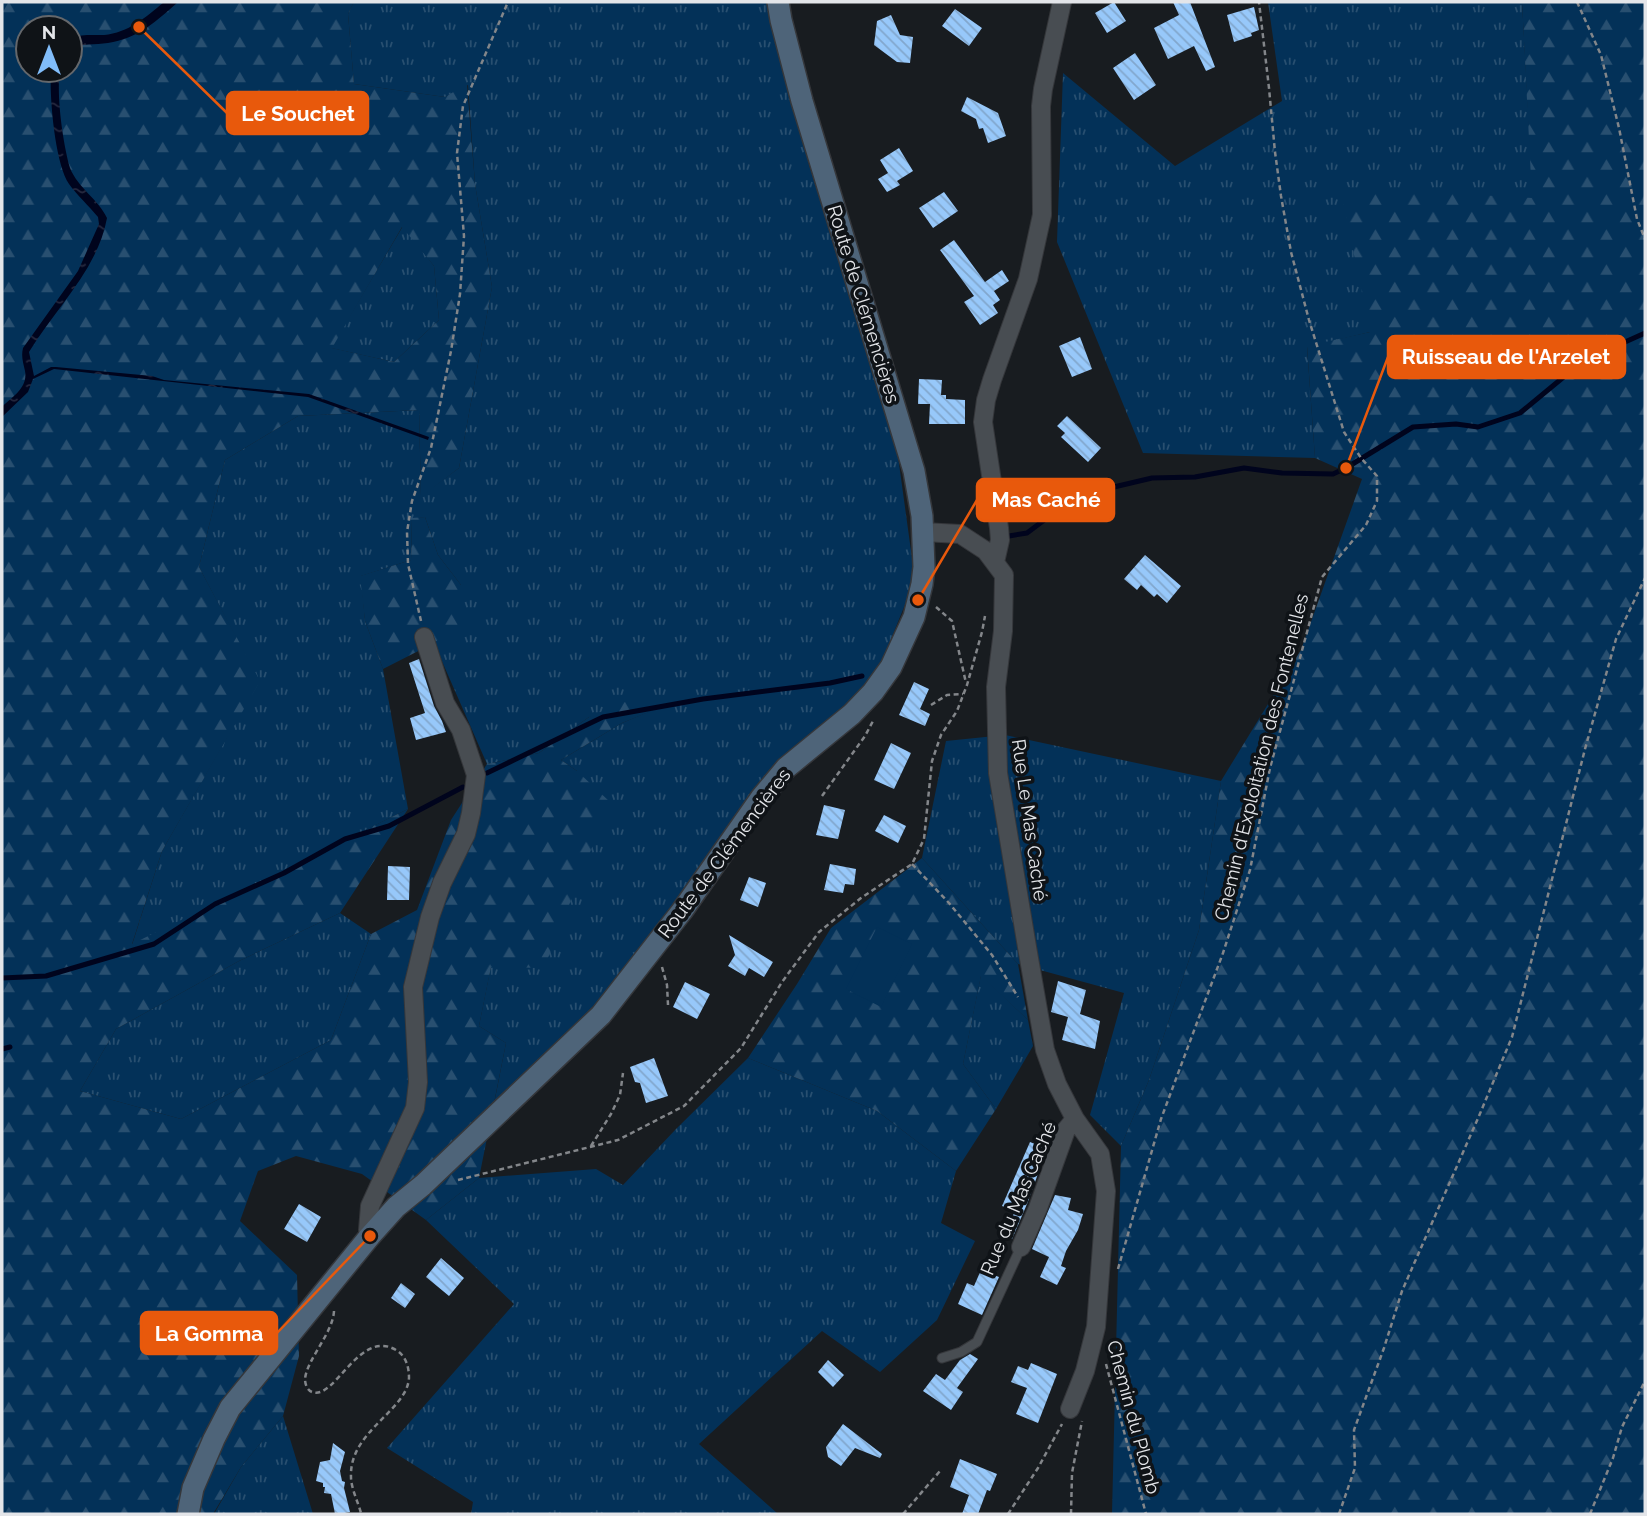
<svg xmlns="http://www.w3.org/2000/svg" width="1647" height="1516" font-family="Raleway,sans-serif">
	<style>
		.grass { fill: url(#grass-tufts) }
		.forest { fill: url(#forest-firs); fill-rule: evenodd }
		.pitch { fill: #033158 }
		.water { fill: url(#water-ripples) }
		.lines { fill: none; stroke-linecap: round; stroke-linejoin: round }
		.stream { stroke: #00041d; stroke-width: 5 }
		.building { fill: url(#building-back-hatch) }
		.lane-casing { stroke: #35373b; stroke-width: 11 }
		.street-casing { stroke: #35373b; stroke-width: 20 }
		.secondary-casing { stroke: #35373b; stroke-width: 24 }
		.path { stroke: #83868a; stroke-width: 2.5; stroke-dasharray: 5 3.5; stroke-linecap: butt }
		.lane { stroke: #484d52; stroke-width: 9 }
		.street { stroke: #484d52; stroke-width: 18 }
		.secondary { stroke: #4e6479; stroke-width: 21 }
		.labels { text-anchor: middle; stroke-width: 7; stroke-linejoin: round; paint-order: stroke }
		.street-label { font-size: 19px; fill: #e3e5e9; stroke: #0f1317 }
		.leader { fill: none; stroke: #e8590c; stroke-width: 2.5 }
		.callout-dot { fill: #e8590c; stroke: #0f1317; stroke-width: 2.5 }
		.callout { fill: #e8590c; stroke: #e8590c; stroke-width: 2.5 }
		.callout-label { font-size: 21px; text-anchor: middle; font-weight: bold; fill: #fff }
	</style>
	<defs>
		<pattern id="grass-tufts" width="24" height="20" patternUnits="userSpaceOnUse" patternTransform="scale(1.75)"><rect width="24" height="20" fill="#033158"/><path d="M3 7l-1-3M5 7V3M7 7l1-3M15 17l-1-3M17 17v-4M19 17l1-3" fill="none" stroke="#284f70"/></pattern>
		<pattern id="forest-firs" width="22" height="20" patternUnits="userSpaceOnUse" patternTransform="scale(1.75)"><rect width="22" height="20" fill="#033158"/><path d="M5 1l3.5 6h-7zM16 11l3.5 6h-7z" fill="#284f70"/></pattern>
		<pattern id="water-ripples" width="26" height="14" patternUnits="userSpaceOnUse" patternTransform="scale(1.75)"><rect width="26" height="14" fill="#00041d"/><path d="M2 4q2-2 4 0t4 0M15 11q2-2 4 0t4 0" fill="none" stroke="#25283e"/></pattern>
		<pattern id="building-back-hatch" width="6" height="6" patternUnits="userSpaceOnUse" patternTransform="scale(1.75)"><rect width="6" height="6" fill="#97c8fa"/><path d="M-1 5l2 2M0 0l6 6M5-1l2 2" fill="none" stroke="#82a7cd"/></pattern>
	</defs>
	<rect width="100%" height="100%" fill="#181c20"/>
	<!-- grass -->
	<path class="grass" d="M354 2H769V6L809 165 896 442 915 580 874 681 705 861 609 1023 494 1104 506 1043 479 1026 491 966 577 771 561 760 622 723 653 710 589 717 539 753 487 764 434 643 461 585 438 555 425 517 412 519 411 560 361 576 365 621 383 669 408 809 132 945 162 851 259 681 199 567 225 460 298 416 419 410 421 496 459 468 492 287 475 184 468 85 445 97 354 84 348 14Z
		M1268 2H1522L1533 198 1370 332 1307 347 1315 458 1143 453 1057 242 1063 73 1175 166 1282 101Z
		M403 226 434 266 439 320 394 362 331 348Z
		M1005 735 1221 781 1199 930 1149 1080 1121 1146 1090 1115 1124 993 1018 964 922 858 946 741Z
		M340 913 371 934 331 1040 181 1119 80 1091 116 1029 239 961Z
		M981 975 1028 1020 1033 1046 996 1109 963 1064Z
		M748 1058 877 1111 956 1171 941 1223 975 1241 937 1320 880 1372 822 1331 699 1444 778 1514H471L473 1502 387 1448 514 1304 426 1220 479 1178 596 1169 623 1185 676 1129Z
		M283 1416 313 1514H214L241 1467Z"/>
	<!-- forest -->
	<path class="forest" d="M2 2H354L348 14 354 84 445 97 467 84 475 184 492 287 459 468 421 497 419 410 298 416 225 460 199 567 260 681 162 851 132 944 408 809 340 913 239 961 116 1029 80 1091 181 1119 331 1040 371 934 417 910 451 820 487 764 539 753 589 717 634 698 654 710 622 723 561 760 577 771 610 802 544 968 491 967 479 1026 506 1043 479 1178 426 1220 362 1174 296 1156 258 1171 240 1221 297 1275 299 1356 283 1416 241 1467 213 1514H2ZM28 28H70V70H28ZM402 227 434 266 439 320 394 362 332 348Z
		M1522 2H1645V1514H1112L1121 1146 1149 1080 1199 930 1221 781 1301 650 1362 479 1315 458 1307 346 1370 332 1340 187 1532 198Z
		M425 517 438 555 461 585 465 619 434 643 383 669 365 621 360 576 411 560 412 518Z
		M922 858 1018 964 1028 1020 981 976 963 1064 996 1109 956 1171 877 1111 748 1058 797 984 831 928Z"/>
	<!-- pitch -->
	<path class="pitch" d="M877 927 912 944 881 1007 846 989Z"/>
	<!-- water -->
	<path class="water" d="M164 2H178C157 21 137 39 108 43 95 45 82 43 70 49V38C82 34 92 35 104 35 128 33 146 17 164 2Z
		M51 70H60C56 95 63 144 70 168 78 188 98 199 107 218 98 269 55 309 29 352L34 376 51 367H56L152 376 164 380 309 394 429 437 428 440 308 397 54 369 33 379 28 392 2 417V407C13 396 28 388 25 371 23 362 21 356 23 348L78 271 99 224 98 217C89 206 77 195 69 184 55 164 49 95 51 70Z"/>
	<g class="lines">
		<!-- stream -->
		<path class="stream" d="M1009 536 1027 533 1063 506 1097 491 1152 478 1195 477 1244 468 1282 473 1333 474 1346 468 1413 427 1456 424 1478 427 1520 413 1583 361 1645 333
			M487 773 603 717 703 699 830 683 862 676
			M2 978 46 976 154 944 215 904 284 873 345 839 389 826 463 787
			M2 1049 10 1047"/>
	</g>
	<!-- building -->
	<path class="building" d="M1114 2 1126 21 1107 33 1095 13Z
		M1173 2H1190L1215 67 1206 71 1194 46 1168 59 1154 28 1179 15Z
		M1254 7 1259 30 1251 33 1252 36 1234 42 1227 15Z
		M955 9 982 28 969 46 942 26Z
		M891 15 900 35 913 37 910 63 897 62 874 45 877 21Z
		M1135 53 1156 85 1134 100 1113 68Z
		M967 97 998 113 1006 136 988 143 983 128 979 129 976 119 961 111Z
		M899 148 913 171 897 181 900 185 887 192 878 179 888 173 880 160Z
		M944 192 958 211 933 228 919 208Z
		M954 240 985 282 1002 270 1009 281 994 291 1000 300 993 305 998 313 980 325 964 302 974 296 940 250Z
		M1080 337 1092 369 1072 377 1059 346Z
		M919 379 942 380 941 395H946V399L965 400V424H929L930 404H918Z
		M1067 416 1101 448 1088 462 1061 437 1065 433 1057 426Z
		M1145 555 1181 586 1167 603 1157 594 1154 597 1141 585 1137 590 1124 579Z
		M419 659 434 706 442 721 446 732 416 740 410 718 425 713 409 663Z
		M914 682 929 689 920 709 930 714 925 726 899 715Z
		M891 743 911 753 894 789 874 780Z
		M824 805 845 810 838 839 816 835Z
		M884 815 906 826 898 843 875 831Z
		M830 864 856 869 854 885 845 884 843 893 824 890Z
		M388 866 410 867 409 900H387Z
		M749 877 766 883 758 907 740 900Z
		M729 935 773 962 764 977 749 968 745 976 728 966 735 955Z
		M1058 981 1086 990 1080 1014 1100 1021 1095 1049 1062 1040 1068 1017 1051 1012Z
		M685 982 710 994 697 1019 673 1007Z
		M654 1058 668 1096 646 1103 640 1083 635 1082 630 1067Z
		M1030 1142 1047 1149 1027 1204 1012 1239 1004 1235 1015 1211 1002 1206Z
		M1055 1195 1071 1198 1068 1210 1083 1214 1078 1230 1066 1251 1061 1266 1066 1268 1057 1285 1040 1277 1049 1257 1032 1249Z
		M299 1204 321 1217 307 1242 284 1229Z
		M441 1258 464 1278 449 1296 426 1277Z
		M981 1270 999 1277 982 1315 958 1304 967 1283 974 1286Z
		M401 1283 415 1294 405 1308 391 1298Z
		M970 1354 978 1359 957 1388 963 1392 951 1410 923 1391 936 1374 945 1380 960 1360Z
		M828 1360 844 1375 833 1387 818 1372Z
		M1031 1363 1057 1374 1038 1423 1016 1414 1027 1388 1011 1382 1018 1366 1028 1370Z
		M843 1424 882 1454 880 1458 855 1448 841 1466 828 1457 826 1447Z
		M333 1443 345 1452 340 1471 342 1481 345 1482 344 1488 350 1512 340 1514H335L331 1494 324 1493 325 1487H323V1483L316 1481 320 1462 330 1460Z
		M960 1459 997 1474 990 1491 987 1490 978 1514H962L969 1495 950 1487Z"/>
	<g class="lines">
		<!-- lane casing -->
		<g class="lane-casing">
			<path id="lane" d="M942 1358 961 1352 977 1342 1021 1247"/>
		</g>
		<!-- street casing -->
		<g class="street-casing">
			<path id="street" d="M923 532 960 534 986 551 1004 575 1003 631 996 687 998 773 1027 947 1045 1050 1057 1084 1075 1119 1100 1154 1106 1191 1096 1327 1085 1371 1070 1409
				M995 562 1000 540 999 528 983 422 986 400 992 380 1028 279 1042 215 1041 106 1043 89 1062 2
				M370 1236 368 1230 370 1206 415 1108 418 1082 413 987 430 917 442 883 466 834 471 813 476 775 461 730 445 703 424 637
				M1021 1247 1038 1208 1066 1130 1075 1119"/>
		</g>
		<!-- secondary casing -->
		<g class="secondary-casing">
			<path id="secondary" d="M188 1514 193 1488 214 1439 230 1408 370 1236 396 1207 423 1185 601 1015 682 911 761 798 786 768 852 714 873 692 891 667 914 617 922 584 924 567 922 516 914 471 802 101 781 20 778 2"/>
		</g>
		<!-- path -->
		<path class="path" d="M1577 2 1601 55 1619 128 1637 219 1645 239
			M936 607 952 621 966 683
			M421 621 408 564 407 532 412 501 431 448 451 351 460 294 464 236 457 153 463 106 508 2
			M931 705 947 695 963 694
			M822 796 865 736 873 721
			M912 864 949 903 992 955 1018 997
			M662 967 667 985 668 1005
			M591 1146 611 1114 620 1095 623 1073
			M458 1180 618 1140 684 1106 741 1048 782 982 819 932 861 898 912 864 924 839 932 761 941 735 957 711 967 685 982 632 985 616
			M1118 1269 1161 1119 1223 953 1250 870 1270 768 1322 577 1366 525 1377 501V476L1361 458 1344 432 1309 320 1291 252 1281 196 1275 152 1269 88 1259 2
			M334 1311C333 1333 307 1359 305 1379 305 1384 307 1390 312 1392 335 1401 359 1328 396 1350 406 1356 409 1367 409 1378 407 1411 349 1431 351 1477 351 1488 358 1502 361 1513
			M1106 1364 1146 1514
			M903 1514 940 1471
			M1008 1514 1038 1468 1062 1424
			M1071 1514 1072 1473 1082 1421
			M1339 1514 1355 1468 1354 1430 1384 1348 1402 1291 1479 1116 1512 1037 1585 749 1616 639 1645 578
			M1590 1514 1613 1458 1622 1427 1645 1381"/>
		<!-- lane -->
		<use href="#lane" class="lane"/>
		<!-- street -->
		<use href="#street" class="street"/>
		<!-- secondary -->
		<use href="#secondary" class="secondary"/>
	</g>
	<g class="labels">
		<!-- street labels -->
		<g class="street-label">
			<text transform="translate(864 304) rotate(73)" y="7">Route de Clémencières</text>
			<text transform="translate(1261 757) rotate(-76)" y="7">Chemin d'Exploitation des Fontenelles</text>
			<text transform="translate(1030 820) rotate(82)" y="7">Rue Le Mas Caché</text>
			<text transform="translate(724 853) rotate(-53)" y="7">Route de Clémencières</text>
			<text transform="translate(1018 1198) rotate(-67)" y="7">Rue du Mas Caché</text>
			<text transform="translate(1134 1417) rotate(75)" y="7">Chemin du Plomb</text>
		</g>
	</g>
	<!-- callouts -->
	<path class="leader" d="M139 27L227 113M1346 468L1388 357M918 600L977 500M370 1236L277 1333"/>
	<g class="callout-dot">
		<circle cx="139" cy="27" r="7"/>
		<circle cx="1346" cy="468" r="7"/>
		<circle cx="918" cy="600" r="7"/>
		<circle cx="370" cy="1236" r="7"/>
	</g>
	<g class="callout">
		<rect x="227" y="92" width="141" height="42" rx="7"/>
		<rect x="1388" y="336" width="237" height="42" rx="7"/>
		<rect x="977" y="479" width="137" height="42" rx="7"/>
		<rect x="141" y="1312" width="136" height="42" rx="7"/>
	</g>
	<g class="callout-label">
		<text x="298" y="121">Le Souchet</text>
		<text x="1506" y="364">Ruisseau de l'Arzelet</text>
		<text x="1046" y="507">Mas Caché</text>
		<text x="209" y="1341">La Gomma</text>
	</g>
	<!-- border -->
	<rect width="1647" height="1516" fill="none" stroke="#e3e5e9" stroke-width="7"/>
	<!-- north arrow -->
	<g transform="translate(49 49)"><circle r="33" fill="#0f1317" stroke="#64676b" stroke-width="2"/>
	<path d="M0-5L12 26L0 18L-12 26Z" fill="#81bdfa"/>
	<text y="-10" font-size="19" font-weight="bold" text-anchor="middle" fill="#e3e5e9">N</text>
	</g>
</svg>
